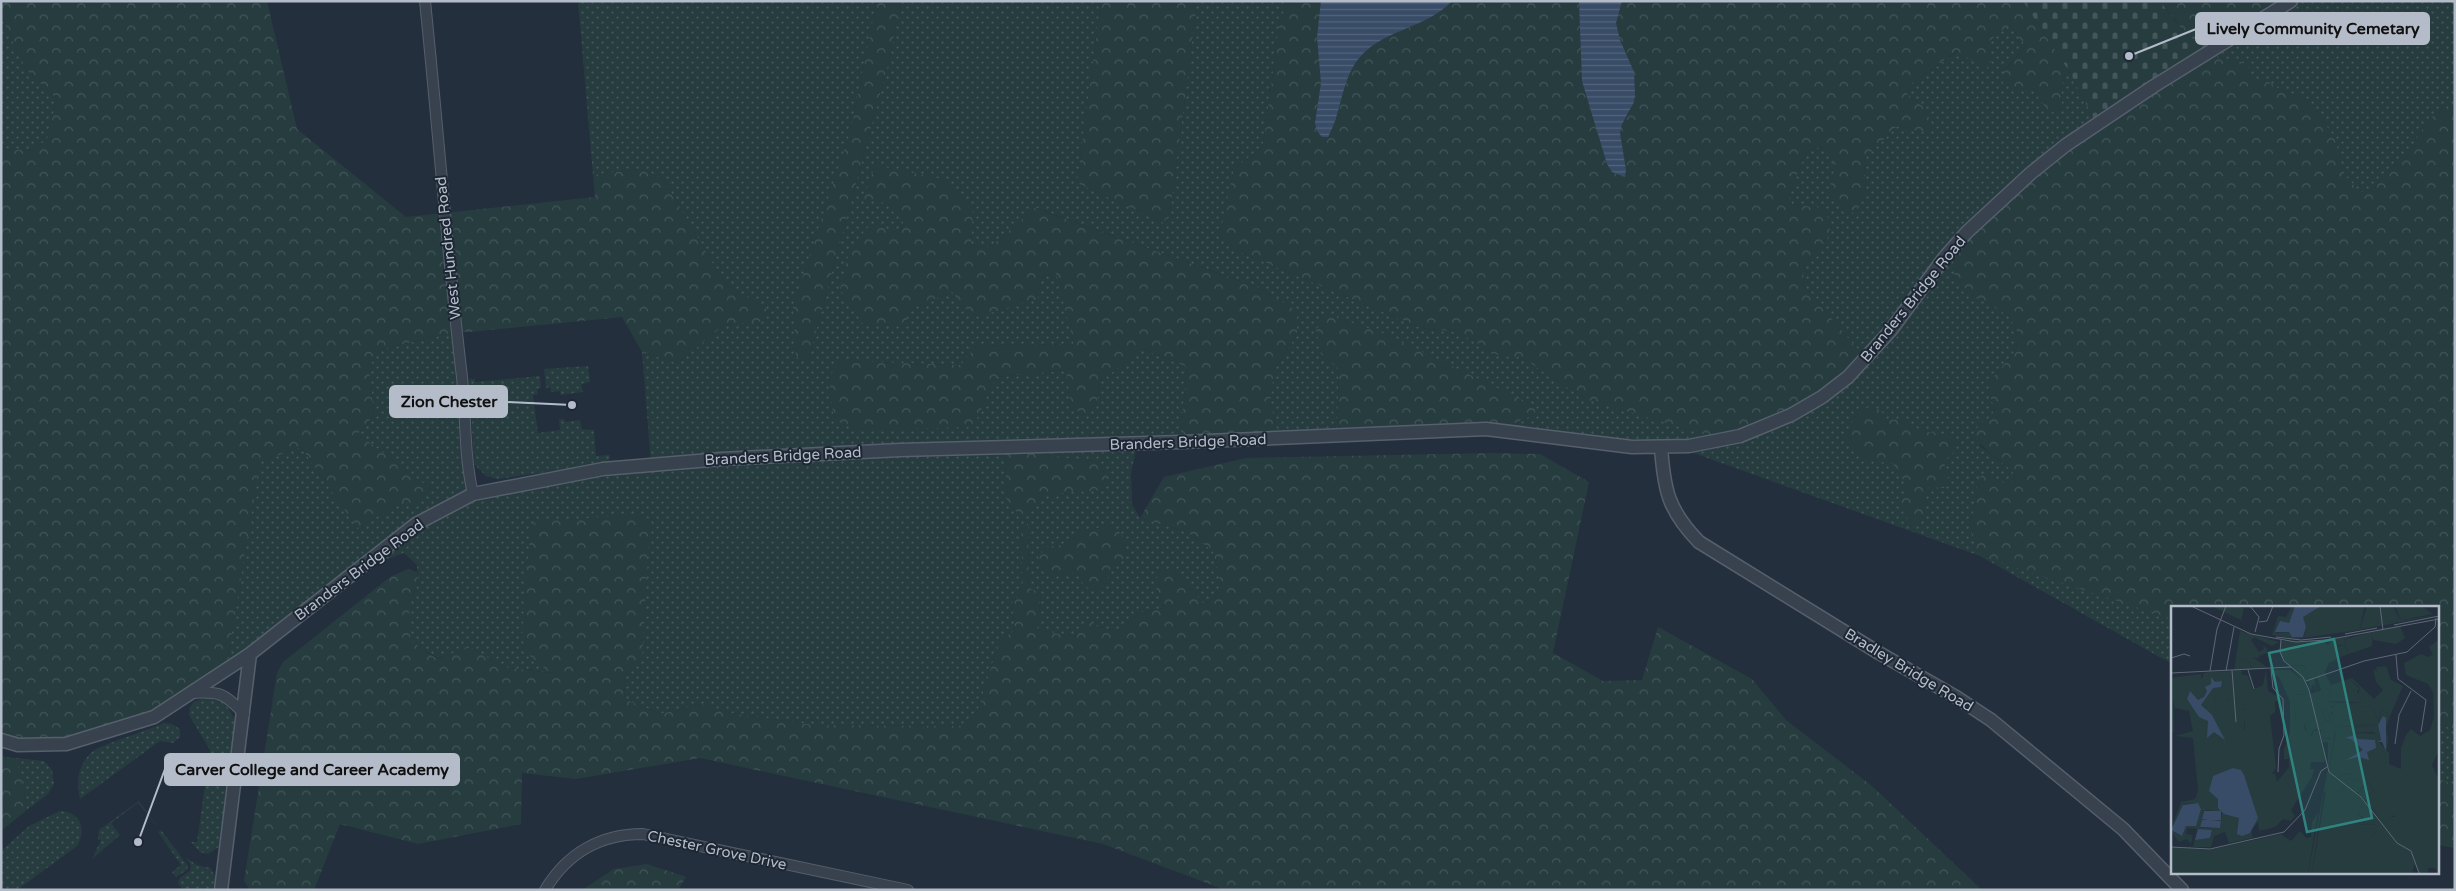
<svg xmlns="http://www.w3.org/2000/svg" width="2456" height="891" font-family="'Varela Round',sans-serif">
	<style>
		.grass { fill: url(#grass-dots) }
		.forest { fill: url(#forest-crowns) }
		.cemetery { fill: url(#cemetery-stones) }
		.water { fill: url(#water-rules) }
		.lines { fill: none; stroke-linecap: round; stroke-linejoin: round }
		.minor-casing { stroke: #565f6c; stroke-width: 12 }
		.tertiary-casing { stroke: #565f6c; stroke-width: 15 }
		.minor { stroke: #38414e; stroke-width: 10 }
		.tertiary { stroke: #38414e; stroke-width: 12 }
		.labels { text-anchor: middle; stroke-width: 4; stroke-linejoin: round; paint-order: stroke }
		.street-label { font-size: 15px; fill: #b4bcc9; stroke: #1d2633 }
		.inset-road { fill: none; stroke: #5e6776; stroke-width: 1 }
		.view { fill: #308480; fill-opacity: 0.15; stroke: #308480; stroke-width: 2.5 }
		.inset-edge { fill: none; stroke: #b4bcc9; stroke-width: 2.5 }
		.leader { fill: none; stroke: #b4bcc9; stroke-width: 2 }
		.callout-dot { fill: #b4bcc9; stroke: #1d2633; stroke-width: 2 }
		.callout { fill: #b4bcc9; stroke: #b4bcc9; stroke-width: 2 }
		.callout-label { font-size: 16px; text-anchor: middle; font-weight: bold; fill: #111 }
	</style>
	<defs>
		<pattern id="grass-dots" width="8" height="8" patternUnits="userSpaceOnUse" patternTransform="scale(1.25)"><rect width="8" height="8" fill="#263c3f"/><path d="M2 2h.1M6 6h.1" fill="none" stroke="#435659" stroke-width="1.8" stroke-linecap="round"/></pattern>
		<pattern id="forest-crowns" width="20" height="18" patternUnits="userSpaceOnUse" patternTransform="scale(1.25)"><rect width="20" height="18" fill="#263c3f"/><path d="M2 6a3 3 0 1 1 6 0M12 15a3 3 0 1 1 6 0" fill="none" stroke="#435659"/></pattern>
		<pattern id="cemetery-stones" width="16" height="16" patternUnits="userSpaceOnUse" patternTransform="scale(1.25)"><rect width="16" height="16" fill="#263c3f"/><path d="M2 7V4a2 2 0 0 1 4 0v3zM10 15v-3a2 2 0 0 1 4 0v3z" fill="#435659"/></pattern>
		<pattern id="water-rules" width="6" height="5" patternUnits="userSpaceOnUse" patternTransform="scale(1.25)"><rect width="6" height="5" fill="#394c67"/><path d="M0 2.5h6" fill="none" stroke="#53647b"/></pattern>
	</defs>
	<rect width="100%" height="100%" fill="#242f3e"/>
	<!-- grass -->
	<path class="grass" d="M578 1H877L851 129 808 361 889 61 901 1H1101L1077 183 1164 223 1170 212 1196 12 1193 1H1289L1280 20 1263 146 1234 169 1221 233 1238 251 1421 328 1458 332 1501 357H1521L1585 399 1836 388 1967 232 1970 293 2009 316 2017 331 2016 350 1991 380 1988 392 1994 406 1992 418 1980 423V446L2009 468 2015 475 2013 482 2006 484 1985 475 1978 478 1976 502 1969 527 2172 619V664L1980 556 1674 446 1504 428 1535 414V406L1321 354 1339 369 1337 434 1279 437 1270 403 1274 369 1297 335V311L1257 287 1036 208 990 247 970 246 879 200 905 217 900 232 908 310 953 291 1040 278 1057 273 1074 344 976 346 961 365 840 361 996 377 1067 370 1071 404 1097 402 1100 381 1143 349 1187 367 1180 440 651 464 642 352 678 363 724 325 765 321 768 310 724 283 664 180 640 169 593 175Z
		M2292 1H2455V107C2425 108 2419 141 2404 160 2399 166 2390 167 2385 173 2380 178 2376 186 2371 192H2360L2343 174 2335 139 2309 100 2279 89 2266 80H2253L2209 52Z
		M1 16 26 70 57 99 47 140 31 151 1 148Z
		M2009 25 2026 46 2003 71 2032 88 2049 112 2062 110 2061 86 2069 71 2096 123 2020 178 1865 358 1804 286 1803 266 1828 237 1820 208 1792 204 1789 194 1806 153 1821 146 1835 165 1866 193 1864 159 1897 126 1922 132 1925 108 1907 94 1911 84 1958 51 1991 60 1987 42Z
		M456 332 473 494 456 500 226 668 259 462 301 447 357 528 403 502 432 490 358 434 374 415 369 368 378 350Z
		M588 366 590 382 581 384 583 392 560 395V391L551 392 550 387 546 388 544 369Z
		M540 376 541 388 537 389 538 394 533 395 538 433 560 430 559 419H564L565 422 580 420 582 429 594 430 596 456 610 455 609 463 498 479 486 476 474 464 469 379H475V382Z
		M1136 450 1131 473 1132 504 1140 518 1187 532 1213 551 1221 584 1213 602 1203 603 1173 570 1156 588 1164 608 1139 613 1116 633 1090 622 1071 636 1037 630 1041 593 1029 588 1028 525 1021 524 1023 590 1012 603 1015 631 1000 639 977 713 960 726 814 725 735 714 701 704 661 714 624 699 625 676 629 665 525 652 551 673 502 667 474 649C437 662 441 661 409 640V603L418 584 417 565 404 553 382 561C404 541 427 521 455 509 486 495 520 491 553 485 700 457 856 460 1005 454L1007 502 1023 517 1045 494 1102 489 1096 461 1050 457 1045 452Z
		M205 698C223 698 229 705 235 722L219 847 208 854 200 852 191 842H197L210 750 189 715 190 707 195 701Z
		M164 723 172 724 180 729V737L173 743 160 741 80 799C76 782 78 764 92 752 100 745 149 730 164 723Z
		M2437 723 2455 730V785L2437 778Z
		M7 757 44 761 52 770 54 784 48 794 27 810 22 779Z
		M139 801 157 826 138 803 111 823 120 835 92 859 101 840H98L99 830Z
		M60 811C80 811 87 829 77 846L17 890H1V851L29 826Z
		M161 830 188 866 187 870 176 877 172 872 181 865 158 832Z
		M186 858 197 865 210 868 215 876 213 890H183L178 883 180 878 190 871 191 865Z"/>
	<!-- forest -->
	<path class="forest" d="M1 1H267L297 129 406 217 595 197 593 175 640 169 664 180 724 283 768 310 766 321 724 325 678 363 642 352 622 317 470 332H456L378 350 369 368 374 415 358 434 432 490 416 506 403 502 357 528 301 447 260 462 226 668 152 715 65 741 22 742 1 738V148L31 151 47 140 57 99 26 70 1 16Z
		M877 1H901L889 61 808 361 796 357 793 306 851 129Z
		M1101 1H1193L1196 12 1170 212 1164 223 1077 183Z
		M1289 1H2023L2069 71 2061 86 2062 110 2049 113 2032 88 2018 92 2003 83V72L2026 46 2009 25 1988 42 1991 60 1986 70 1957 51 1911 84 1907 94 1925 108 1932 127 1922 132 1897 126 1864 159 1866 193 1855 213 1846 212 1829 191 1835 165 1821 146 1806 153 1789 194 1792 204 1820 208 1831 221 1828 237 1803 266 1804 286 1865 358 1820 397 1720 439 1585 399 1521 357H1501L1458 332 1421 328 1238 251 1220 233 1234 169 1263 146 1280 20Z
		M2160 1H2288L2221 42 2202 41 2184 32Z
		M2209 52 2228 64 2235 59 2248 66 2253 80H2266L2279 89 2309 100 2335 139 2344 174 2360 192H2371C2376 186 2380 178 2385 172 2390 167 2399 166 2404 160 2419 141 2425 108 2455 107V730L2437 723V607H2172V619L1980 556 1969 527 1976 502 1978 478 1984 474 2006 484 2013 482 2015 475C2002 458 1984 454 1974 434L1980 423 1992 418 1994 406 1988 392 1991 380 2016 350 2017 331 2009 316 1970 293 1955 278 1953 262 1967 232 2031 173Z
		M875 165 942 179 973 212 971 246 990 247 1035 208 1257 287 1297 311V335L1274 369 1270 403 1279 437 1180 440 1187 367 1144 349 1100 381 1097 402 1084 417 1071 404 1066 370 996 377 973 427 857 430 834 420 829 377 840 361 961 365 976 346 1074 344 1056 273 1040 278 1038 299 973 318 952 292 908 310 906 327 862 323 840 289 850 248 870 225 900 232 905 218 879 200H863Z
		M1326 314 1383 333 1535 406V414L1504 428 1337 434 1339 369 1321 354 1316 330Z
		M1872 406 1881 411 1888 420C1893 420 1899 419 1904 420 1909 421 1913 426 1918 429 1931 435 1949 430 1956 445L1954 452 1946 459 1944 469 1949 474 1944 488 1929 487 1924 493 1927 514 1921 522 1912 524C1903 514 1896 504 1906 492V482C1899 477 1898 470 1892 463L1867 461C1861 452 1853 448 1846 439 1848 425 1858 410 1872 406Z
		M1045 452 1050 457 1096 461 1108 471 1102 490 1045 494 1023 518 1007 502 1005 454Z
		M1491 453 1540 454 1589 482 1553 653 1603 681 1642 680 1658 627 1752 679 1786 720 1872 786 1982 890H1225L1103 844 700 758 576 779 522 773 521 824 418 844 340 824 314 890H250L244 881 277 673 283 662 390 577 408 569 417 572 418 584 409 603 410 640C434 656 436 667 461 647L474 649 502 667 550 673 525 652 522 635 530 534 535 522 641 514 650 520 642 661 629 666 625 676 624 699 661 714 701 704 735 714 814 725 960 726 977 713 1000 639 1015 631 1012 603 1023 590 1021 524H1028L1029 588 1041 593 1037 630 1071 636 1090 622 1116 633 1139 613 1164 608 1156 588 1158 571 1173 570 1203 603 1213 602 1221 584 1213 551 1187 532 1140 518 1164 477 1246 458Z
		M1113 525 1125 539V558L1111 565 1107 585 1097 590 1085 587 1077 573 1056 575 1043 570 1038 557 1046 547 1069 544 1081 531Z
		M1 755 17 763 22 779 27 810 1 831Z
		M2437 778 2455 785V848L2437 845Z
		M647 864 686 877 678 890H582L614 869Z"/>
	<!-- cemetery -->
	<path class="cemetery" d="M2023 1H2160C2181 29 2184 40 2221 42L2096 123 2069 71Z"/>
	<!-- water -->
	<path class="water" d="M1321 1H1452C1427 28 1385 29 1361 56 1341 77 1342 113 1328 137H1322L1317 131 1315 123 1321 83 1317 37Z
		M1579 1H1622L1616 23 1620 40 1634 72 1635 93 1634 102 1622 124 1620 133 1626 170 1625 177 1612 172 1607 164 1582 81Z"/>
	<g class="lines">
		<!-- minor casing -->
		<g class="minor-casing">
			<path id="minor" d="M425 1C438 127 447 252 462 377 466 416 464 456 473 494
				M191 693C219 691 225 693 244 714
				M545 890C567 853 601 834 643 834L908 890"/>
		</g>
		<!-- tertiary casing -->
		<g class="tertiary-casing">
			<path id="tertiary" d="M1661 447C1664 490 1668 510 1699 542L1879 653 1956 697 1991 720 2123 829 2182 890
				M1 740 18 745 66 744 154 717 250 654 416 524 473 494 603 469 722 459 900 450 1182 442 1486 429 1632 447 1689 446 1740 436 1791 415 1822 397 1848 377 1891 330 1944 258 1967 232 2031 173 2066 145 2154 86 2291 1
				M221 890 250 654"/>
		</g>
		<!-- minor -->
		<use href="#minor" class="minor"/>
		<!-- tertiary -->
		<use href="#tertiary" class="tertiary"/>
	</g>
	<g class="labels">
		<!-- street labels -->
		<g class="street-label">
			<text transform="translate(448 248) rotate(-96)" y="5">West Hundred Road</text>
			<text transform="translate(1913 299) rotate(-51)" y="5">Branders Bridge Road</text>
			<text transform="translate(1188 442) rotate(-2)" y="5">Branders Bridge Road</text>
			<text transform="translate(783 456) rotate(-3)" y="5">Branders Bridge Road</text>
			<text transform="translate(359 570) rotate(-37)" y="5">Branders Bridge Road</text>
			<text transform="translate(1909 670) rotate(31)" y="5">Bradley Bridge Road</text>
			<text transform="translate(717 850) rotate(12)" y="5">Chester Grove Drive</text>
		</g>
	</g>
	<!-- overview -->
	<g transform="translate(2171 606)">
		<rect width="268" height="268" fill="#242f3e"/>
		<path d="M40 0H67L73 3 70 14ZM194 0 189 22 207 16 228 15 222 0 230 14 267 9 160 29 186 23ZM69 25 108 36 101 40 83 31 80 34 88 46 93 43 92 39 96 43V47L87 50 90 53 82 51 97 62 81 63 79 57 65 52ZM202 25 201 40 172 50 165 41 172 39 177 45 173 34ZM134 59V72L137 66H144L146 71 143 73 145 83 142 78 139 84 137 74 134 75 139 88 148 85 152 93 160 84V79L178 73 189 83 186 85 193 97 153 95 202 101 208 117 210 103 219 110 214 123 217 132 216 144 214 139V111L207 119 183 118 165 121 204 120 201 125 206 126 164 127 158 166 166 174 170 169 180 167 178 172 187 173 193 180 187 187 172 181 170 185 153 186 141 267H137L157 162V136L152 137 151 133H159L162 100 155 104 160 114 155 116 150 100 155 125 144 123 138 131 133 117 125 114 121 92 122 89 135 88 123 83V73L129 71 118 60ZM48 84 54 88 62 86 49 107 44 105 43 94ZM64 92 75 100V103L66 105 67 110 73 111V124L64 115ZM194 195 210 214 226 210 229 215 220 230H200L205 226V219L188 218 192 211 186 208Z" fill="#263c3f"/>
		<path d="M121 0H124L118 17 109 16 105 27 118 26 124 31H133L135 21 131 12 137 5 150 0H194L186 24 126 33 101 29 107 10 115 11ZM196 0H222L228 15 207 16 204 20 189 23ZM224 0H250L262 8 230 14ZM229 20 234 32 225 38 202 34V25ZM181 30 173 34 177 45 172 39H166L172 50 158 57 154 66 161 82 153 94 147 88 150 83 144 66H137L134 72 130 67 135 62 134 59 118 60 110 49V35H152L157 39 162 33ZM267 34V146L261 159 267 172V267L264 262H257V267H248L244 257 241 267H141L155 184 170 185 174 179 182 183 194 197 186 208 193 213 188 218 205 219V226L200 230H220L215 222 229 215 223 209 216 215 210 214 195 195 203 183 197 176 187 185 188 180H192L187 173 184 176 176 171 180 167 170 169 166 174 158 165 165 125 205 128 200 124 203 120 165 121 167 114 180 113 183 118 207 119 210 134 208 136 218 147V158L230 163V142L235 129 240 123 249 130 259 124 263 111 262 86 257 78 235 69 233 57 250 48 257 51 262 48 258 41ZM65 52 79 57 81 64H71L70 68 77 70 82 84 92 79 95 64 97 85 110 93V96L104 95V106L99 110 105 162 100 169 104 167 106 176 118 161V153H113V143L119 126V96L108 71 102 69 103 64H119L128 71 123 73V82L134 80 135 88 122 89 125 114 141 115 133 118 134 124 140 126V131L143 124 147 125 154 152 153 156H140L139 163H143L141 171 120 204 124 210 120 215 112 213 104 221 88 225 87 216 80 224 82 232 58 237 54 226 43 230 40 241H22L26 223 16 222 15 228 22 229 20 238 16 233 8 236 0 225 11 230 15 220 26 216 30 203 26 197 13 198 0 222 10 196 24 193 27 185 22 132 4 130 22 125 18 105 4 102 2 95 3 126 0 127V72L30 68V74L33 67 39 66 63 65ZM48 85 55 90 59 87 55 91 58 95 53 94 48 106 44 105 46 96 43 94ZM64 93 75 100V103L65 105 66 110 73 111 74 124 64 115ZM37 204 51 206 50 214 31 213 32 205ZM31 214 50 215 49 222H29ZM27 223 41 224 39 232 24 234ZM215 60 220 74 232 80 219 110 210 103 208 117 202 101 149 97H193L187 90 189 82 178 73 181 72 203 93 212 84 205 76 202 62 206 66 205 61ZM158 99 161 102 165 99 160 108 164 112 162 129 161 132 151 133 149 126 155 122 150 118 153 116 147 110 146 100H150L155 116 160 114 153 101ZM147 206 137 267H0V241L38 244 110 228 120 235 129 225 135 232 140 231 141 216Z" fill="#263c3f" fill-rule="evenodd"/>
		<path d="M41 73 47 76 56 74 60 81 69 76 78 80 84 103 76 95 74 81 70 79 58 85 44 82 31 99 48 115 56 129 57 142 72 162 54 152 49 145 51 134 43 128 29 150 37 119 25 113 15 91 18 85 28 93Z" fill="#263c3f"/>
		<path d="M197 176 203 183 195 195 187 187Z" fill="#263c3f"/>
		<path d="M124 0H150L132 11 135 21 132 31H121L118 26H104L109 15 118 17ZM40 71 44 76 51 75 50 81 42 82 30 99 41 109 54 134 43 126 36 132 37 115 28 111 16 93 19 85 27 94 33 91 36 85 34 81 40 78ZM212 110 215 112V145L211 136H207L210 134 207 119ZM183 129 187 133 204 134 205 142 196 146 198 154 187 151 175 154 192 144 180 133 174 132ZM62 162 70 164 73 169 87 212 79 227 71 230 66 228 68 212 53 208 47 202V193L38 185 42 170ZM27 197 30 203 25 220H15L11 230 0 224 12 199ZM33 205H50V214H40L50 215 49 222 29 221 31 214H37L31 213ZM27 223 41 224 39 232 24 234Z" fill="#394c67"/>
		<path class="inset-road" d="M20 0 80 28 125 36 155 34 268 13M79 0 88 11 84 26M209 0 212 24M88 16 96 15 102 0M223 19 268 10M174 28 206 22M105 31 130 34 160 31M110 34 109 46 113 55 132 71 138 84 158 166 190 191 226 237 240 245 248 267M225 49 227 73 255 94 250 126M0 52 13 48 19 50M100 63 102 82 112 93 113 129 108 143 107 166M61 64 65 116M77 64 83 83M39 65 46 23 55 0M55 65 63 21M0 67 120 61M135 75 193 55 236 46 264 21 265 12M224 138 228 109 240 85M0 241 39 243 113 226 134 204 150 165 156 161"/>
		<path class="view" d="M163 33 201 212 136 226 98 47Z"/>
		<rect width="268" height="268" class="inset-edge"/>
	</g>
	<!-- callouts -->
	<path class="leader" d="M2129 56L2196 29M572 405L507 402M138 842L165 769"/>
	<g class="callout-dot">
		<circle cx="2129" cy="56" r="5"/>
		<circle cx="572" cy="405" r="5"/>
		<circle cx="138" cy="842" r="5"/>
	</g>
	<g class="callout">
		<rect x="2196" y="13" width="233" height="31" rx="5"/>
		<rect x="390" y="386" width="117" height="31" rx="5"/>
		<rect x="165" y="754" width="294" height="31" rx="5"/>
	</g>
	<g class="callout-label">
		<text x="2313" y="34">Lively Community Cemetary</text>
		<text x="449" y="407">Zion Chester</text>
		<text x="312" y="775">Carver College and Career Academy</text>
	</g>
	<!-- border -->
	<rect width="2456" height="891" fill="none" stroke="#b4bcc9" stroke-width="5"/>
</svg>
